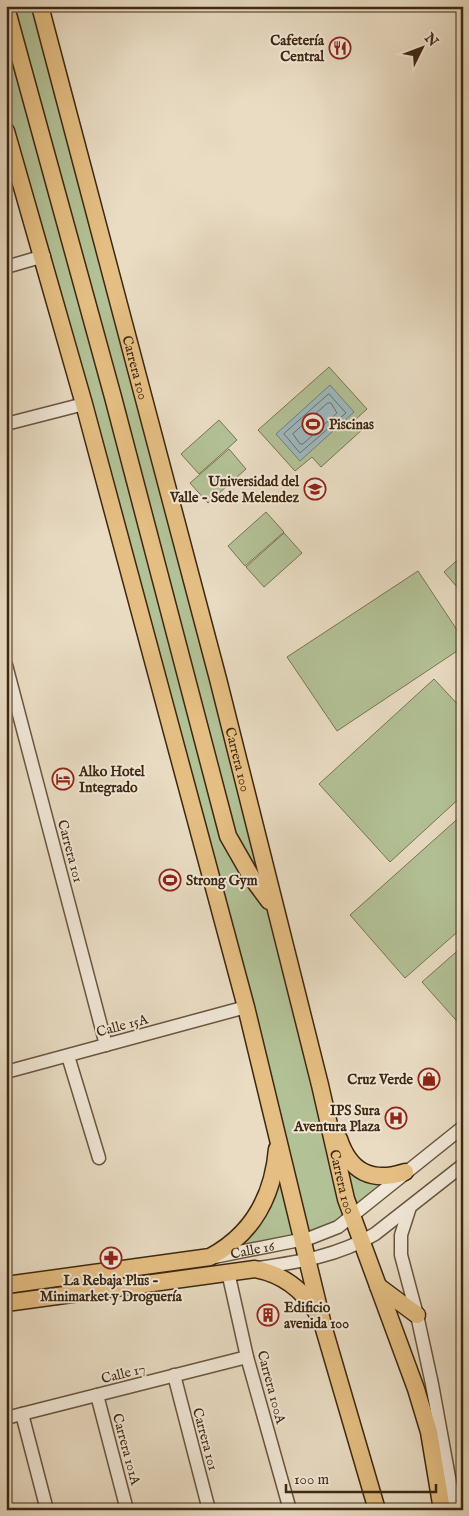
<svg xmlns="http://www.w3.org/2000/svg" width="469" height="1516" font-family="'IM FELL English',serif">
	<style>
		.green { fill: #b3c196; stroke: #787454 }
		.water { fill: #9db9bf; stroke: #777f79 }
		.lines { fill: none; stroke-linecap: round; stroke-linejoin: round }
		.shore { stroke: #6e7068; stroke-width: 1 }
		.minor-casing { stroke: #69553e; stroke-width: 15 }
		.major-casing { stroke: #3e2811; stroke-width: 19 }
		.minor { stroke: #f1e8d8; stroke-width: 12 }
		.major { stroke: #e4be82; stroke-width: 16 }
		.labels { text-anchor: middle; stroke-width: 4; stroke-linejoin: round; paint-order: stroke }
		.poi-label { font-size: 14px; font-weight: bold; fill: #3e2811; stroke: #f1e8d8; text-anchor: end }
		.street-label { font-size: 14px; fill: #3e2811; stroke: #f1e8d8 }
	</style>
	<rect width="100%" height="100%" fill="#e9dcc3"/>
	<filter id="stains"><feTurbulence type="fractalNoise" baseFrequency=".004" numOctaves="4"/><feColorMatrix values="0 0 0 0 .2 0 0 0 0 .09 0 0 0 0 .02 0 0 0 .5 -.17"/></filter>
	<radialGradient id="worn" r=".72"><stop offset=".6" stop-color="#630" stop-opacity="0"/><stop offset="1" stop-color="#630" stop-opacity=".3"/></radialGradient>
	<!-- green -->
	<path class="green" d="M6 6H40L274 907 346 1156 391 1177 338 1227 210 1257 251 1225 278 1134 6 131Z
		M329 367 367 409 356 419 364 428 321 467 312 457 295 471 258 430Z
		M219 420 237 440 199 474 181 454Z
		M229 449 246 469 208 503 190 483Z
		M266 512 284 532 245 566 228 546Z
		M284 533 302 553 264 587 246 567Z
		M463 555V594L444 572Z
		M418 571 463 639V647L337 731 287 657Z
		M434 679 463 710V795L390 862 319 784Z
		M463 814V927L405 978 350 915Z
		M463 946V1028L422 982Z"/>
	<!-- water -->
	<path class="water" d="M330 385 354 412 300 461 276 434Z"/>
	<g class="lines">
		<!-- shore -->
		<path class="shore" d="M329 394 346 413 300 453 284 434Z
			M328 403H331L337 413 303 444H300L293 434Z"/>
		<!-- minor casing -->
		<g class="minor-casing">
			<g id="minor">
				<path d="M6 267 44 256"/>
				<path d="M6 424 84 404"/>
				<path d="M6 665 106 1045"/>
				<path d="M68 1056 99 1158"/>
				<path d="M6 1072 246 1007"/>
				<path d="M410 1207 401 1235V1255L417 1315 432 1384 455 1510"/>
				<path id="s1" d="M214 1257 310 1238 338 1227 463 1127"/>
				<path d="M258 1268C299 1262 338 1256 375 1234L463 1165"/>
				<path d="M228 1272 247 1357 290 1510"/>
				<path d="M174 1375 209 1510"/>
				<path d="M97 1395 127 1510"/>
				<path d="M22 1414 47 1510"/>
				<path d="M6 1418 247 1357"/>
			</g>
		</g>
		<!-- major casing -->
		<g class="major-casing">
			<g id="major">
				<path id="s2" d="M40 6 218 679 320 1085 346 1199 416 1389 429 1432 442 1510"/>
				<path d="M6 7 113 397 228 836 252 878 269 901"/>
				<path d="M6 131 84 404 246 1007 324 1329 377 1510"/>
				<path d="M339 1139C350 1172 372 1183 405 1172"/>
				<path d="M6 1285 210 1257C253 1234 273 1196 277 1149"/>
				<path d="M378 1286 417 1315"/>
				<path d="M6 1303 255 1269C282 1274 303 1290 317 1313"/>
			</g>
		</g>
		<!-- minor -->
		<use href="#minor" class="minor"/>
		<!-- major -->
		<use href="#major" class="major"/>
	</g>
	<!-- icons -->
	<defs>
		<g id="restaurant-ring" transform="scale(1.125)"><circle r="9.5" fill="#f1e8d8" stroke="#8f2418" stroke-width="1.5"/><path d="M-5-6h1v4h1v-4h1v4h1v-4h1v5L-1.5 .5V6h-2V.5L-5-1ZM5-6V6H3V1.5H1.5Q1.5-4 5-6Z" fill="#8f2418"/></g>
		<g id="stadium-ring" transform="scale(1.125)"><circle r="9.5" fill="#f1e8d8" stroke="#8f2418" stroke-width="1.5"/><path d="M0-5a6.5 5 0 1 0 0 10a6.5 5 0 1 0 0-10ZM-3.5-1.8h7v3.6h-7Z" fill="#8f2418"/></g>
		<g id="university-ring" transform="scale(1.125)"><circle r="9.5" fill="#f1e8d8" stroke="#8f2418" stroke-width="1.5"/><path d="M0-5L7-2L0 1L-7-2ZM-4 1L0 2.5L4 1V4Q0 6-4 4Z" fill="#8f2418"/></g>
		<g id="hotel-ring" transform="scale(1.125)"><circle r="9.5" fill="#f1e8d8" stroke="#8f2418" stroke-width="1.5"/><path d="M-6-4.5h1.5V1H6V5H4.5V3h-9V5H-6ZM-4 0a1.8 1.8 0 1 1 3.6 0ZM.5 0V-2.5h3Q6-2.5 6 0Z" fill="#8f2418"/></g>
		<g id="shop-ring" transform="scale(1.125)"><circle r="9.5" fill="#f1e8d8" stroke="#8f2418" stroke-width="1.5"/><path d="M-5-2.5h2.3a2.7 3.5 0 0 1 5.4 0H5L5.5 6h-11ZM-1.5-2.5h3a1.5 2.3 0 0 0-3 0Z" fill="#8f2418"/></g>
		<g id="hospital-ring" transform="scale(1.125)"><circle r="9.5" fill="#f1e8d8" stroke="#8f2418" stroke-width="1.5"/><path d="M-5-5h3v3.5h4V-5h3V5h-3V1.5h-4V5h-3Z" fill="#8f2418"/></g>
		<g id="pharmacy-ring" transform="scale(1.125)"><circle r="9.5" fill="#f1e8d8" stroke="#8f2418" stroke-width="1.5"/><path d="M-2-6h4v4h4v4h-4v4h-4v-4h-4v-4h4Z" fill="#8f2418"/></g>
		<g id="building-ring" transform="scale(1.125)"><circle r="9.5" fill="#f1e8d8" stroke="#8f2418" stroke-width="1.5"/><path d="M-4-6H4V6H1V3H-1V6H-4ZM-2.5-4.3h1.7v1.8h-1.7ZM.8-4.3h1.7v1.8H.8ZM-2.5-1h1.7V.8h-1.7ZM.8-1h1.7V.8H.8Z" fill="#8f2418"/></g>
	</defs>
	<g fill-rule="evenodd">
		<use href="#restaurant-ring" x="340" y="48"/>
		<use href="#stadium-ring" x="313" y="424"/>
		<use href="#university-ring" x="315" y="489"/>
		<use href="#hotel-ring" x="63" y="779"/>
		<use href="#stadium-ring" x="170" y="880"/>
		<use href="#shop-ring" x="429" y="1079"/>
		<use href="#hospital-ring" x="396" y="1118"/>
		<use href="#pharmacy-ring" x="111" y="1258"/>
		<use href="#building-ring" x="268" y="1315"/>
	</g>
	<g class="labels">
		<!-- poi labels -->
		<g class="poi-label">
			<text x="324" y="45">Cafetería<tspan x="324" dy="16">Central</tspan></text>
			<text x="329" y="429" text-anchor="start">Piscinas</text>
			<text x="299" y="486">Universidad del<tspan x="299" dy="16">Valle - Sede Melendez</tspan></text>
			<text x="79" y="776" text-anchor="start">Alko Hotel<tspan x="79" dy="16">Integrado</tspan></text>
			<text x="186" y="885" text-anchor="start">Strong Gym</text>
			<text x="413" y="1084">Cruz Verde</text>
			<text x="380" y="1115">IPS Sura<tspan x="380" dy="16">Aventura Plaza</tspan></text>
			<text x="111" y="1285" text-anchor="middle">La Rebaja Plus -<tspan x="111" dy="16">Minimarket y Droguería</tspan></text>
			<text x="284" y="1312" text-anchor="start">Edificio<tspan x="284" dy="16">avenida 100</tspan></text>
		</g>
		<!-- street labels -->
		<g class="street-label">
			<text dy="5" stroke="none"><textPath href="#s2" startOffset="374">Carrera 100</textPath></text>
			<text dy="5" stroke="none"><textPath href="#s2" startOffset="779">Carrera 100</textPath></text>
			<text transform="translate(71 851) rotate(75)" y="5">Carrera 101</text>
			<text transform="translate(122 1025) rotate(-15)" y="5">Calle 15A</text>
			<text dy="5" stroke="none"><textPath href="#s2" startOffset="1214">Carrera 100</textPath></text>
			<text dy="5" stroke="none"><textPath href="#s1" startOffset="39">Calle 16</textPath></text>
			<text transform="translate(123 1373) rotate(-14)" y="5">Calle 17</text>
			<text transform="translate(272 1387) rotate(75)" y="5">Carrera 100A</text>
			<text transform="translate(206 1439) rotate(75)" y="5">Carrera 101</text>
			<text transform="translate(127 1449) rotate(75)" y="5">Carrera 101A</text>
		</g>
	</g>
	<!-- margin -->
	<rect width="469" height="1516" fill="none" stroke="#e9dcc3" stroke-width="25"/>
	<rect x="8" y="8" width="454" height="1501" fill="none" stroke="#3e2811" stroke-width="2.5"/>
	<rect x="12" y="12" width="444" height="1491" fill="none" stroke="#3e2811"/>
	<!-- north arrow -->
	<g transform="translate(422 48) rotate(48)" stroke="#f1e8d8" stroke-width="4" paint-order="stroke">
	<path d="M0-4L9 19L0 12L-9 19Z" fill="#3e2811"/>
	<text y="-8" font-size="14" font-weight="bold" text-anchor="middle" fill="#3e2811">N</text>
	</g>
	<!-- scale -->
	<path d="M286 1484v8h150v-8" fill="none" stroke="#3e2811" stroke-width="2.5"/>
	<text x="294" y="1484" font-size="15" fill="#3e2811" stroke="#f1e8d8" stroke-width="4" paint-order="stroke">100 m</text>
	<rect width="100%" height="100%" filter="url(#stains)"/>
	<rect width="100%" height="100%" fill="url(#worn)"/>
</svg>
